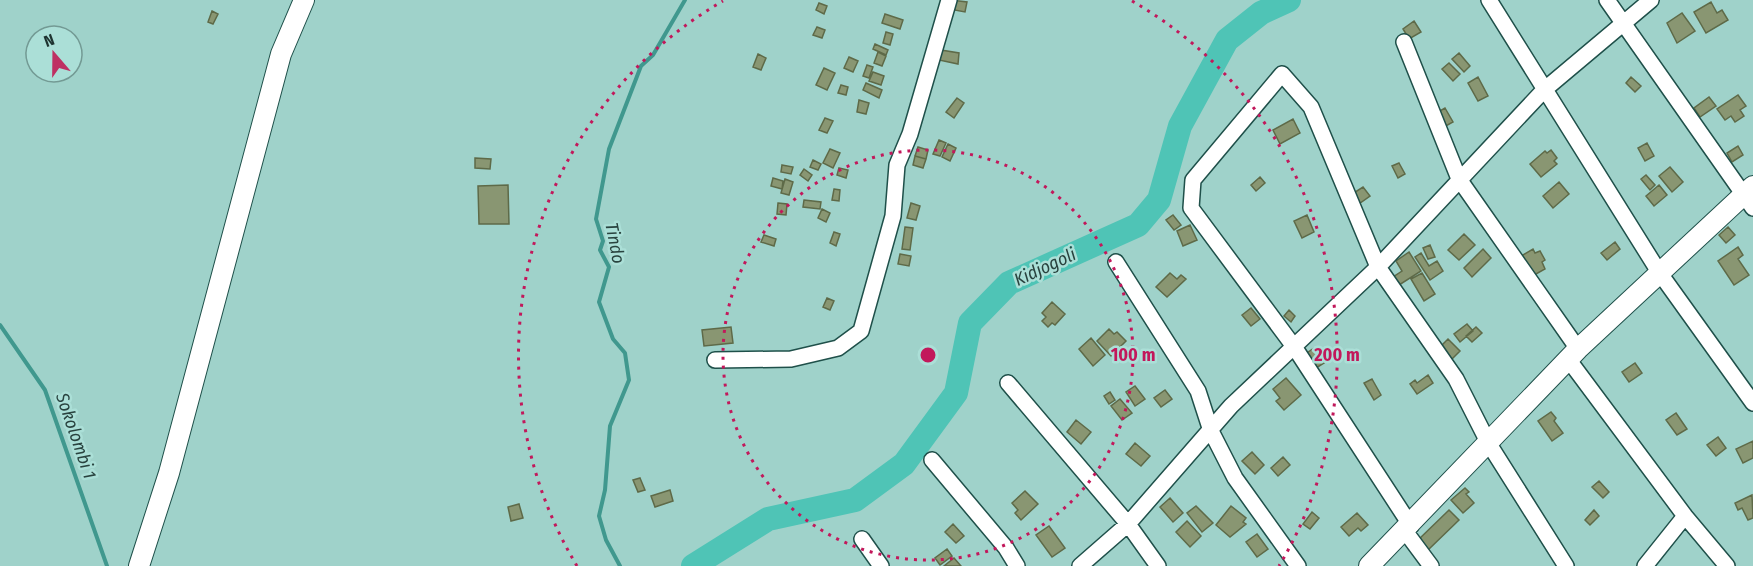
<svg xmlns="http://www.w3.org/2000/svg" width="1753" height="566" font-family="'Fira Sans Condensed',sans-serif">
	<style>
		.lines { fill: none; stroke-linecap: round; stroke-linejoin: round }
		.stream { stroke: #40988e; stroke-width: 4 }
		.river { stroke: #4fc4b6; stroke-width: 24 }
		.building { fill: #899672; stroke: #5e6a48; stroke-width: 1.5 }
		.minor-casing { stroke: #1f504a; stroke-width: 18 }
		.tertiary-casing { stroke: #1f504a; stroke-width: 22 }
		.minor { stroke: #fff; stroke-width: 15 }
		.tertiary { stroke: #fff; stroke-width: 20 }
		.ring { fill: none; stroke: #c2185b; stroke-width: 3; stroke-dasharray: 3 6 }
		.labels { text-anchor: middle; stroke-width: 5; stroke-linejoin: round; paint-order: stroke }
		.water-label { font-size: 18px; font-style: italic; fill: #29433f; stroke: #abdfd7 }
		.centre { fill: #c2185b; stroke: #abdfd7; stroke-width: 3 }
		.ring-label { font-size: 18px; text-anchor: middle; font-weight: bold; fill: #c2185b; stroke: #abdfd7; stroke-width: 5; stroke-linejoin: round; paint-order: stroke }
	</style>
	<rect width="100%" height="100%" fill="#9fd2ca"/>
	<g class="lines">
		<!-- stream -->
		<path class="stream" d="M0 325 45 390 107 566
			M620 566 606 540 599 516 605 490 610 426 629 380 625 353 613 339 599 302 609 267 600 250 603 241 596 219 609 149 641 66 653 55 685 0"/>
		<!-- river -->
		<path class="river" d="M693 566 768 519 855 500 904 464 956 393 970 323 1009 283 1138 225 1159 200 1180 126 1227 40 1261 13 1289 0"/>
	</g>
	<!-- building -->
	<path class="building" d="M951 0 967 2 965 12 949 9Z
		M1711 2 1717 13 1722 10 1728 20 1706 33 1694 12Z
		M819 3 827 6 824 14 816 10Z
		M212 11 218 14 213 24 208 22Z
		M1682 13 1695 31 1677 43 1667 23Z
		M885 14 903 20 900 29 882 23Z
		M1414 21 1421 32 1409 39 1403 29Z
		M817 27 825 30 822 38 813 35Z
		M886 32 893 34 890 45 883 43Z
		M875 44 888 50 886 55 873 49Z
		M941 50 959 53 958 64 939 60Z
		M878 52 886 56 882 66 874 63Z
		M1459 53 1470 66 1464 72 1452 59Z
		M758 54 766 58 761 70 753 67Z
		M849 57 858 61 853 72 844 68Z
		M1449 63 1460 74 1453 81 1442 69Z
		M867 65 873 67 869 78 863 76Z
		M824 68 835 73 827 90 816 85Z
		M873 72 884 76 881 85 869 81Z
		M1478 77 1488 96 1478 101 1468 83Z
		M1631 77 1641 86 1635 92 1626 83Z
		M866 83 882 90 879 98 863 90Z
		M841 85 848 87 846 95 838 93Z
		M1738 95 1746 106 1740 110 1744 116 1735 122 1731 116 1725 120 1717 109Z
		M1709 97 1716 106 1700 117 1694 108Z
		M957 98 964 103 954 118 946 112Z
		M859 100 869 103 866 114 857 112Z
		M1445 108 1453 122 1444 127 1436 113Z
		M825 118 833 121 827 133 819 130Z
		M1293 119 1300 133 1280 144 1273 130Z
		M939 140 946 143 940 156 933 154Z
		M1647 143 1654 156 1645 161 1638 148Z
		M948 144 956 148 950 161 942 157Z
		M1738 146 1743 155 1732 162 1727 153Z
		M918 147 928 150 926 159 915 156Z
		M830 149 840 153 833 168 823 163Z
		M1551 150 1557 158 1554 161 1557 164 1541 177 1530 164 1545 151 1547 153Z
		M915 156 926 159 923 168 913 165Z
		M475 158 491 159 490 169 475 168Z
		M813 160 821 164 818 170 810 167Z
		M1399 163 1405 174 1398 178 1392 166Z
		M782 165 793 167 791 174 781 172Z
		M1670 167 1683 182 1672 192 1659 176Z
		M839 168 848 170 846 178 837 175Z
		M804 169 812 175 808 181 800 175Z
		M1646 175 1655 185 1650 190 1641 179Z
		M1260 177 1265 183 1256 191 1251 185Z
		M773 178 783 181 782 189 771 186Z
		M785 179 793 182 789 195 781 193Z
		M1559 182 1569 194 1553 208 1543 196Z
		M508 185 509 224H479L478 186Z
		M1659 185 1667 195 1654 206 1646 196Z
		M1363 187 1370 196 1356 206 1349 196Z
		M834 189 840 190 839 201 832 200Z
		M804 200 821 202 820 209 803 207Z
		M778 203 787 204 786 215 777 214Z
		M911 203 920 206 916 220 907 218Z
		M822 209 830 213 826 222 818 218Z
		M1173 215 1181 225 1174 230 1166 220Z
		M1307 215 1314 232 1302 238 1294 221Z
		M1190 225 1197 240 1183 246 1177 231Z
		M905 227 913 228 910 250 902 249Z
		M1728 227 1735 235 1726 243 1719 235Z
		M834 232 840 234 836 246 830 243Z
		M1464 234 1475 245 1459 260 1448 250Z
		M764 235 776 239 774 246 761 242Z
		M1615 242 1620 249 1607 260 1601 253Z
		M1430 245 1435 257 1428 259 1423 248Z
		M1738 247 1743 255 1738 259 1749 275 1734 285 1718 261Z
		M1483 249 1491 258 1472 277 1464 268Z
		M1533 249 1535 253 1540 251 1545 260 1542 262 1545 269 1529 278 1518 258Z
		M1409 252 1421 271 1396 287 1390 279 1402 271 1396 261Z
		M1421 253 1429 266 1437 261 1443 271 1430 280 1415 257Z
		M900 254 911 256 909 266 898 264Z
		M1170 273 1177 279 1181 275 1186 279 1167 297 1156 287Z
		M1422 273 1435 294 1424 301 1411 279Z
		M827 298 834 301 830 310 823 307Z
		M1052 302 1065 314 1055 325 1052 323 1048 327 1042 321 1046 317 1042 313Z
		M1251 308 1260 319 1251 326 1242 315Z
		M1289 310 1295 316 1291 322 1284 316Z
		M1467 324 1473 331 1460 342 1454 334Z
		M731 327 733 343 704 346 702 330Z
		M1476 327 1482 333 1472 342 1466 336Z
		M1109 329 1114 334 1117 332 1126 341 1111 356 1097 341Z
		M1091 338 1105 355 1093 366 1079 349Z
		M1448 339 1460 351 1451 360 1439 348Z
		M1314 348 1324 363 1313 370 1304 355Z
		M1635 363 1642 373 1629 382 1622 372Z
		M1428 375 1433 383 1417 394 1410 384 1415 380 1417 383Z
		M1286 378 1301 395 1284 410 1276 401 1280 398 1273 389Z
		M1372 379 1381 395 1374 400 1364 383Z
		M1135 386 1145 399 1135 406 1126 392Z
		M1165 390 1172 399 1161 407 1154 398Z
		M1110 392 1115 400 1109 404 1104 396Z
		M1120 399 1132 413 1122 420 1111 406Z
		M1551 412 1556 418 1554 421 1563 433 1552 441 1538 421Z
		M1676 413 1687 429 1677 435 1666 420Z
		M1076 420 1091 432 1081 444 1067 432Z
		M1718 437 1726 448 1716 456 1707 445Z
		M1753 441V458L1743 463 1736 449Z
		M1135 443 1150 456 1141 466 1126 454Z
		M1252 452 1264 465 1255 474 1242 461Z
		M1283 457 1290 465 1278 476 1271 468Z
		M640 478 645 490 638 492 633 480Z
		M1599 481 1609 492 1603 498 1592 487Z
		M1465 488 1469 492 1466 494 1474 503 1463 513 1451 500Z
		M670 490 673 501 655 507 651 496Z
		M1025 491 1038 504 1021 520 1015 513 1018 510 1012 503Z
		M1752 495 1753 518 1748 520 1742 508 1738 510 1735 503Z
		M1170 498 1183 513 1173 522 1160 507Z
		M519 504 523 518 511 521 508 507Z
		M1196 506 1213 523 1202 532 1187 513Z
		M1231 506 1246 518 1243 522 1246 524 1230 537 1216 525Z
		M1449 510 1459 520 1427 551 1417 541Z
		M1594 510 1599 516 1590 525 1585 520Z
		M1312 512 1319 518 1310 529 1303 524Z
		M1357 513 1368 525 1361 531 1358 528 1349 536 1341 527Z
		M1187 521 1201 536 1190 547 1176 532Z
		M953 524 964 536 956 543 945 532Z
		M1049 526 1065 548 1052 557 1036 535Z
		M1257 534 1268 549 1257 557 1246 542Z
		M947 549 952 556 940 565 935 558Z
		M954 558 961 566H944Z"/>
	<g class="lines">
		<!-- minor casing -->
		<g class="minor-casing">
			<path id="minor" d="M1489 0 1659 272 1753 403
				M1607 0 1753 208
				M1404 42 1459 179 1578 349
				M1116 262 1198 391 1211 431 1235 478 1298 566
				M1568 359 1685 516 1727 566
				M715 360 791 359 838 348 861 331 893 216 897 165 910 134 949 0
				M1008 383 1128 524 1158 566
				M932 460 1006 548 1017 566
				M1411 526 1295 348 1191 208 1193 180 1282 74 1311 107 1378 267 1456 379 1489 444 1566 566
				M1405 531 1431 566
				M862 539 881 566
				M1080 566 1128 524 1231 406 1378 267 1544 90 1651 0
				M1645 566 1685 516"/>
		</g>
		<!-- tertiary casing -->
		<g class="tertiary-casing">
			<path id="tertiary" d="M139 566 169 473 281 54 304 0
				M1369 566 1578 349 1753 186"/>
		</g>
		<!-- minor -->
		<use href="#minor" class="minor"/>
		<!-- tertiary -->
		<use href="#tertiary" class="tertiary"/>
	</g>
	<!-- distance rings -->
	<g class="ring">
		<circle cx="928" cy="355" r="205"/>
		<path d="M577 566A409 409 0 0 1 723 1M1132 1A409 409 0 0 1 1279 566"/>
	</g>
	<g class="labels">
		<!-- water labels -->
		<g class="water-label">
			<text transform="translate(615 243) rotate(79)" y="6">Tindo</text>
			<text transform="translate(1045 267) rotate(-25)" y="6">Kidjogoli</text>
			<text transform="translate(76 436) rotate(71)" y="6">Sokolombi 1</text>
		</g>
	</g>
	<circle cx="928" cy="355" r="9" class="centre"/>
	<g class="ring-label">
		<text x="1133" y="361">100 m</text>
		<text x="1337" y="361">200 m</text>
	</g>
	<!-- north arrow -->
	<g transform="translate(54 54) rotate(340)"><circle r="28" fill="#abdfd7" stroke="#739a94" stroke-width="1.5"/>
	<path d="M0-4.5L10 22L0 15L-10 22Z" fill="#be3062"/>
	<text y="-9" font-size="16" font-weight="bold" text-anchor="middle" fill="#1e3330">N</text>
	</g>
</svg>
